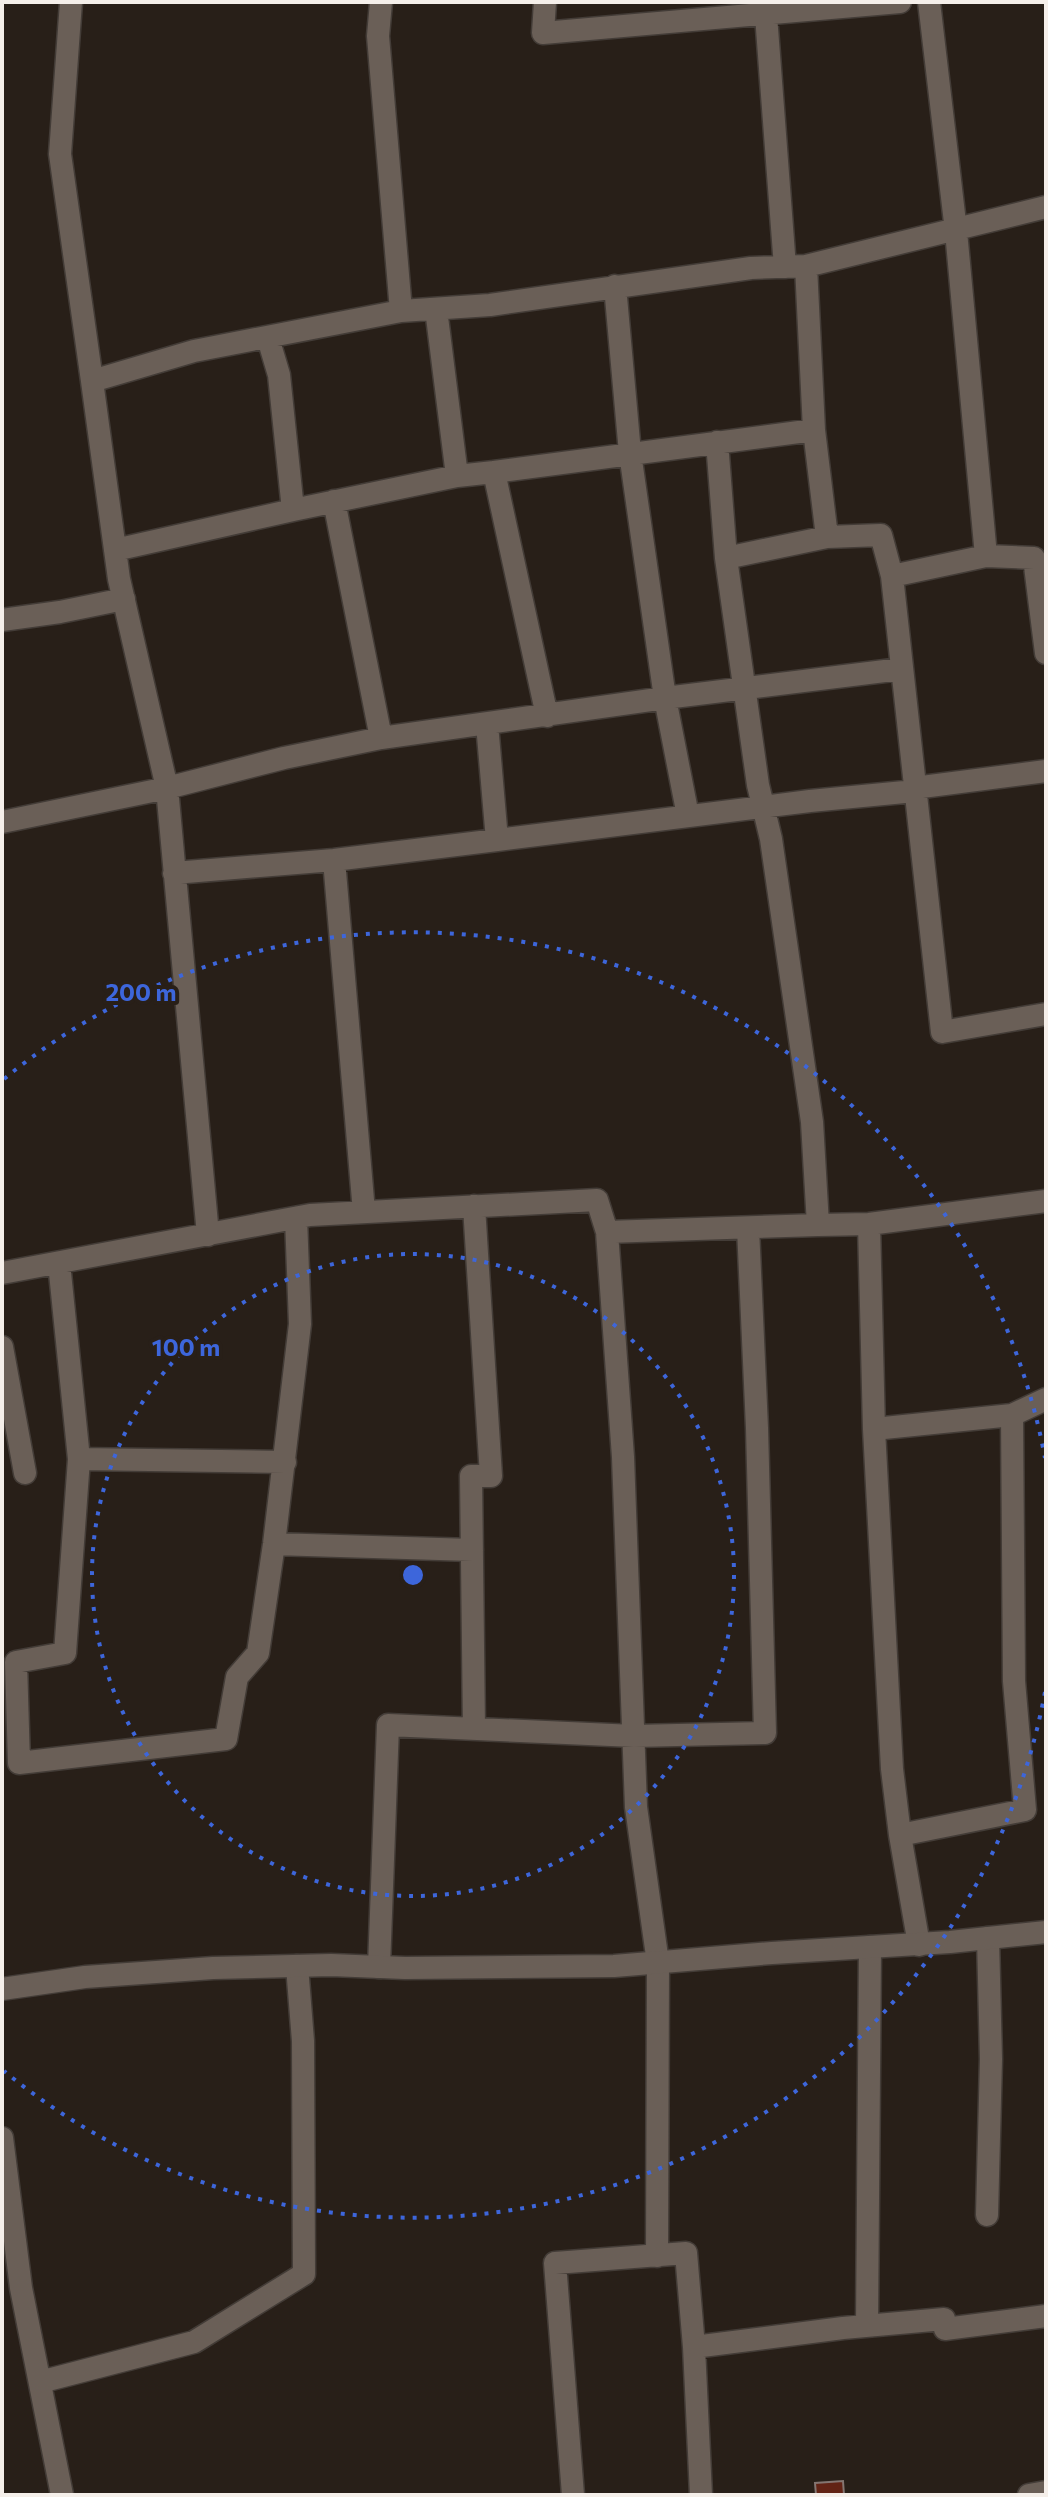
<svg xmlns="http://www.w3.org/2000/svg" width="1048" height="2497" font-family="Commissioner,sans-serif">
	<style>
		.building { fill: #622315; stroke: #847571; stroke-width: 2 }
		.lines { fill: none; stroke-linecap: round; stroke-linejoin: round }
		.minor-casing { stroke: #433c37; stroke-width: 25 }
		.tertiary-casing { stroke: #433c37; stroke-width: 25 }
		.minor { stroke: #6a5f57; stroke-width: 22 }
		.tertiary { stroke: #6a5f57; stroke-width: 22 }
		.ring { fill: none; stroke: #3d66db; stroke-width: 4; stroke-dasharray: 4 8 }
		.centre { fill: #3d66db; stroke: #281f18; stroke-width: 4 }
		.ring-label { font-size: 24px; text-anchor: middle; font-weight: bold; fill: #3d66db; stroke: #281f18; stroke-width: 8; stroke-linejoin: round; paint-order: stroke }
	</style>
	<rect width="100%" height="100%" fill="#281f18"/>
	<!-- building -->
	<path class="building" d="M843 2481 844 2495H816L815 2483Z"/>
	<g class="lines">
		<!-- minor casing -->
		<g class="minor-casing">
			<path id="minor" d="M71 2 60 154 92 381 194 351 401 311 490 305 751 268 806 266 1046 207
				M381 2 378 36 401 311
				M545 2 543 33 900 2
				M765 2 785 267
				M929 2 956 231 986 556
				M615 286 630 453 665 698 688 816
				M436 309 457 476
				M92 381 119 579 167 788 208 1235
				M717 442 726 558
				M494 472 814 430
				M334 501 381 738
				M293 510 457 476 494 472 547 716
				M827 537 881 535 892 576 986 556 1034 558 1046 653
				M115 550 293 510 279 375 268 338
				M892 576 942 1032 1046 1014
				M2 620 60 612 124 599
				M487 724 497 840 810 801 915 791
				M914 788 1046 771
				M2 822 167 788 284 758 381 738 665 698 901 669
				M334 860 364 1212
				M174 873 334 860 497 840
				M869 1224 874 1429 1012 1415 1014 1681 1025 1810 900 1835 919 1945
				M818 1225 869 1224 1046 1201
				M59 1263 79 1459 65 1653 16 1662 19 1763 226 1739 237 1677 258 1653 274 1544 300 1324 296 1218
				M2 1273 310 1215 597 1200 607 1232
				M2 1347 25 1473
				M1012 1415 1046 1399
				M874 1429 892 1769 900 1835
				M79 1459 285 1462
				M274 1544 472 1550
				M474 1729 471 1476H491L474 1206
				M379 1967 388 1725 634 1736 765 1733 757 1428 748 1228
				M2 2138 21 2288 62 2495
				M987 2215 991 2059 988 1938
				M657 2256 658 1963 636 1807 623 1457 607 1232 818 1225 812 1122 771 839 758 785 726 558 827 537 814 430 806 266
				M867 2326 870 1947
				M694 2347 701 2495
				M40 2382 194 2342 304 2274 303 2041 297 1966
				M573 2495 555 2263 686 2253 694 2347 843 2328 944 2319 945 2329 1046 2316
				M1029 2495 1046 2492"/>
		</g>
		<!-- tertiary casing -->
		<g class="tertiary-casing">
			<path id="tertiary" d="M2 1989 85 1977 213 1968 331 1965 405 1968 614 1966 772 1953 950 1942 1046 1932"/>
		</g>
		<!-- minor -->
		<use href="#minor" class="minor"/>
		<!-- tertiary -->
		<use href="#tertiary" class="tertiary"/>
	</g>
	<!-- distance rings -->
	<g class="ring">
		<circle cx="413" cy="1575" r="321"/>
		<path d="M1045 1692A643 643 0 0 1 4 2071M4 1079A643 643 0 0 1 1045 1458"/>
	</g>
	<circle cx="413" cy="1575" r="12" class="centre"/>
	<g class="ring-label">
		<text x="141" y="1001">200 m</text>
		<text x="186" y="1356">100 m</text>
	</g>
	<!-- border -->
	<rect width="1048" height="2497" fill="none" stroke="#f5efea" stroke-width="8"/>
</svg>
